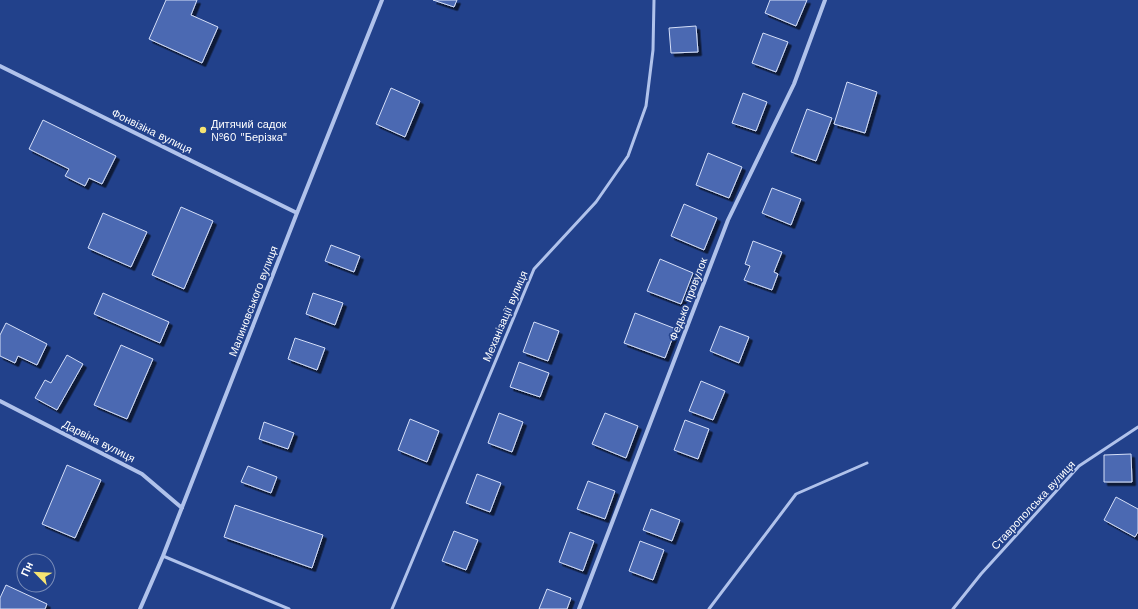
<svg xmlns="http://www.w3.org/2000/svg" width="1138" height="609" font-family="'Work Sans',sans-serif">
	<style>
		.building { fill: #4b69b2; stroke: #d5dff8; filter: url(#shadow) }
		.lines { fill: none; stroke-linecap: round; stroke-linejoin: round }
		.service { stroke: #b0c2eb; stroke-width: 3 }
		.minor { stroke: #b0c2eb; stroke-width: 4 }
		.poi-dot { fill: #f6e472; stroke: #22418b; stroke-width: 1.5 }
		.labels { text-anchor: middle; stroke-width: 3; stroke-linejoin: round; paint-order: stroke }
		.poi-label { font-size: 11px; fill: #fff; stroke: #22418b; text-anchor: start }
		.street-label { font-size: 11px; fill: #fff; stroke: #22418b }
	</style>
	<defs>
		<filter id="shadow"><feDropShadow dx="3.5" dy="3.5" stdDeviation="0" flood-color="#0009"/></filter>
	</defs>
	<rect width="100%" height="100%" fill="#22418b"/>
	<!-- building -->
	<path class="building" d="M166 0H197L191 15 218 27 202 63 149 39Z
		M433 0H457L454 7Z
		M770 0H807L796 26 765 13Z
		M696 26 698 52 671 53 669 28Z
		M763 33 788 42 776 72 752 63Z
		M847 82 877 92 865 133 834 124Z
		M391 88 420 101 405 137 376 124Z
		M743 93 767 102 756 131 732 123Z
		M807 109 832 118 816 161 791 152Z
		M43 120 116 156 102 184 89 178 85 186 65 176 69 169 29 149Z
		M708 153 742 167 729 198 696 185Z
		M772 188 801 199 791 225 762 213Z
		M684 204 717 218 704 250 671 236Z
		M181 207 213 221 184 289 152 275Z
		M103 213 147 232 131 267 88 248Z
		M753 241 782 252 774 272 778 274 772 290 744 280 750 266 745 264Z
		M331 245 360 256 354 272 325 261Z
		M660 259 693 273 681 304 647 291Z
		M103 293 169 322 160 343 94 314Z
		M313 293 343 303 335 325 306 314Z
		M635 313 676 329 665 358 624 343Z
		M534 322 559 331 548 361 523 352Z
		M6 323 47 344 37 365 18 356 15 363 0 356V335Z
		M720 326 749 337 739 363 710 351Z
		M295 338 325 348 317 370 288 359Z
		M121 345 153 359 127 419 94 405Z
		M67 355 83 364 57 410 35 398 45 380 51 383Z
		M519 362 549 373 540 397 510 387Z
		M701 381 725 391 713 420 689 411Z
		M499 413 523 422 512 452 488 443Z
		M605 413 638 426 626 458 592 444Z
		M410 419 439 431 427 462 398 450Z
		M685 420 709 429 698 459 674 450Z
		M264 422 294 433 288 449 259 439Z
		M1131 454 1132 482H1104V455Z
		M67 465 101 480 75 538 42 524Z
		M248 466 277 477 271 493 241 482Z
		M477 474 501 483 490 512 466 503Z
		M588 481 615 491 605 519 577 509Z
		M1116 497 1138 509V532L1135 537 1104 520Z
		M235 505 323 535 312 568 224 537Z
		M651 509 680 520 672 541 643 530Z
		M454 531 478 540 466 570 442 561Z
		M570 532 594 541 583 571 559 562Z
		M640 541 664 550 653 580 629 571Z
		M6 585 47 604 45 609H0V598Z
		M547 589 571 598 567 609H539Z"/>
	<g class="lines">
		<!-- service -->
		<path class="service" d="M163 556 289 609
			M392 609 534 269 596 202 628 156 646 106 653 50 654 0
			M709 609 796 494 867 463
			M953 609 981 574 1079 466 1138 427"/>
		<!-- minor -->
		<path class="minor" d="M0 66 297 213
			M0 401 142 474 182 508
			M140 609 163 556 297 213 382 0
			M579 609 728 220 794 84 825 0"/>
	</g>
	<!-- markers -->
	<circle class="poi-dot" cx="203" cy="130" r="4"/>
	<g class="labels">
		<!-- poi labels -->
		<g class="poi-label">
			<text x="211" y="128">Дитячий садок<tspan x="211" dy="13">№60 "Берізка"</tspan></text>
		</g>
		<!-- street labels -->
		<g class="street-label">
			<text transform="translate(152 131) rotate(26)" y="4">Фонвізіна вулиця</text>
			<text transform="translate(688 299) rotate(-69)" y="4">Федько провулок</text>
			<text transform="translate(253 301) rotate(-69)" y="4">Малиновського вулиця</text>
			<text transform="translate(505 316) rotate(-67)" y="4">Механізації вулиця</text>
			<text transform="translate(99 441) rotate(27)" y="4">Дарвіна вулиця</text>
			<text transform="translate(1033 505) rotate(-47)" y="4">Ставрополська вулиця</text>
		</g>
	</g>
	<!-- north arrow -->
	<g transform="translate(36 573) rotate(294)"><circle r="19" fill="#22418b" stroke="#7a8db9"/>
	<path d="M0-3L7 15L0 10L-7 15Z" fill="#f6e472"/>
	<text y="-6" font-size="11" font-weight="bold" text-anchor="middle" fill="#ffffff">Пн</text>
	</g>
</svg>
